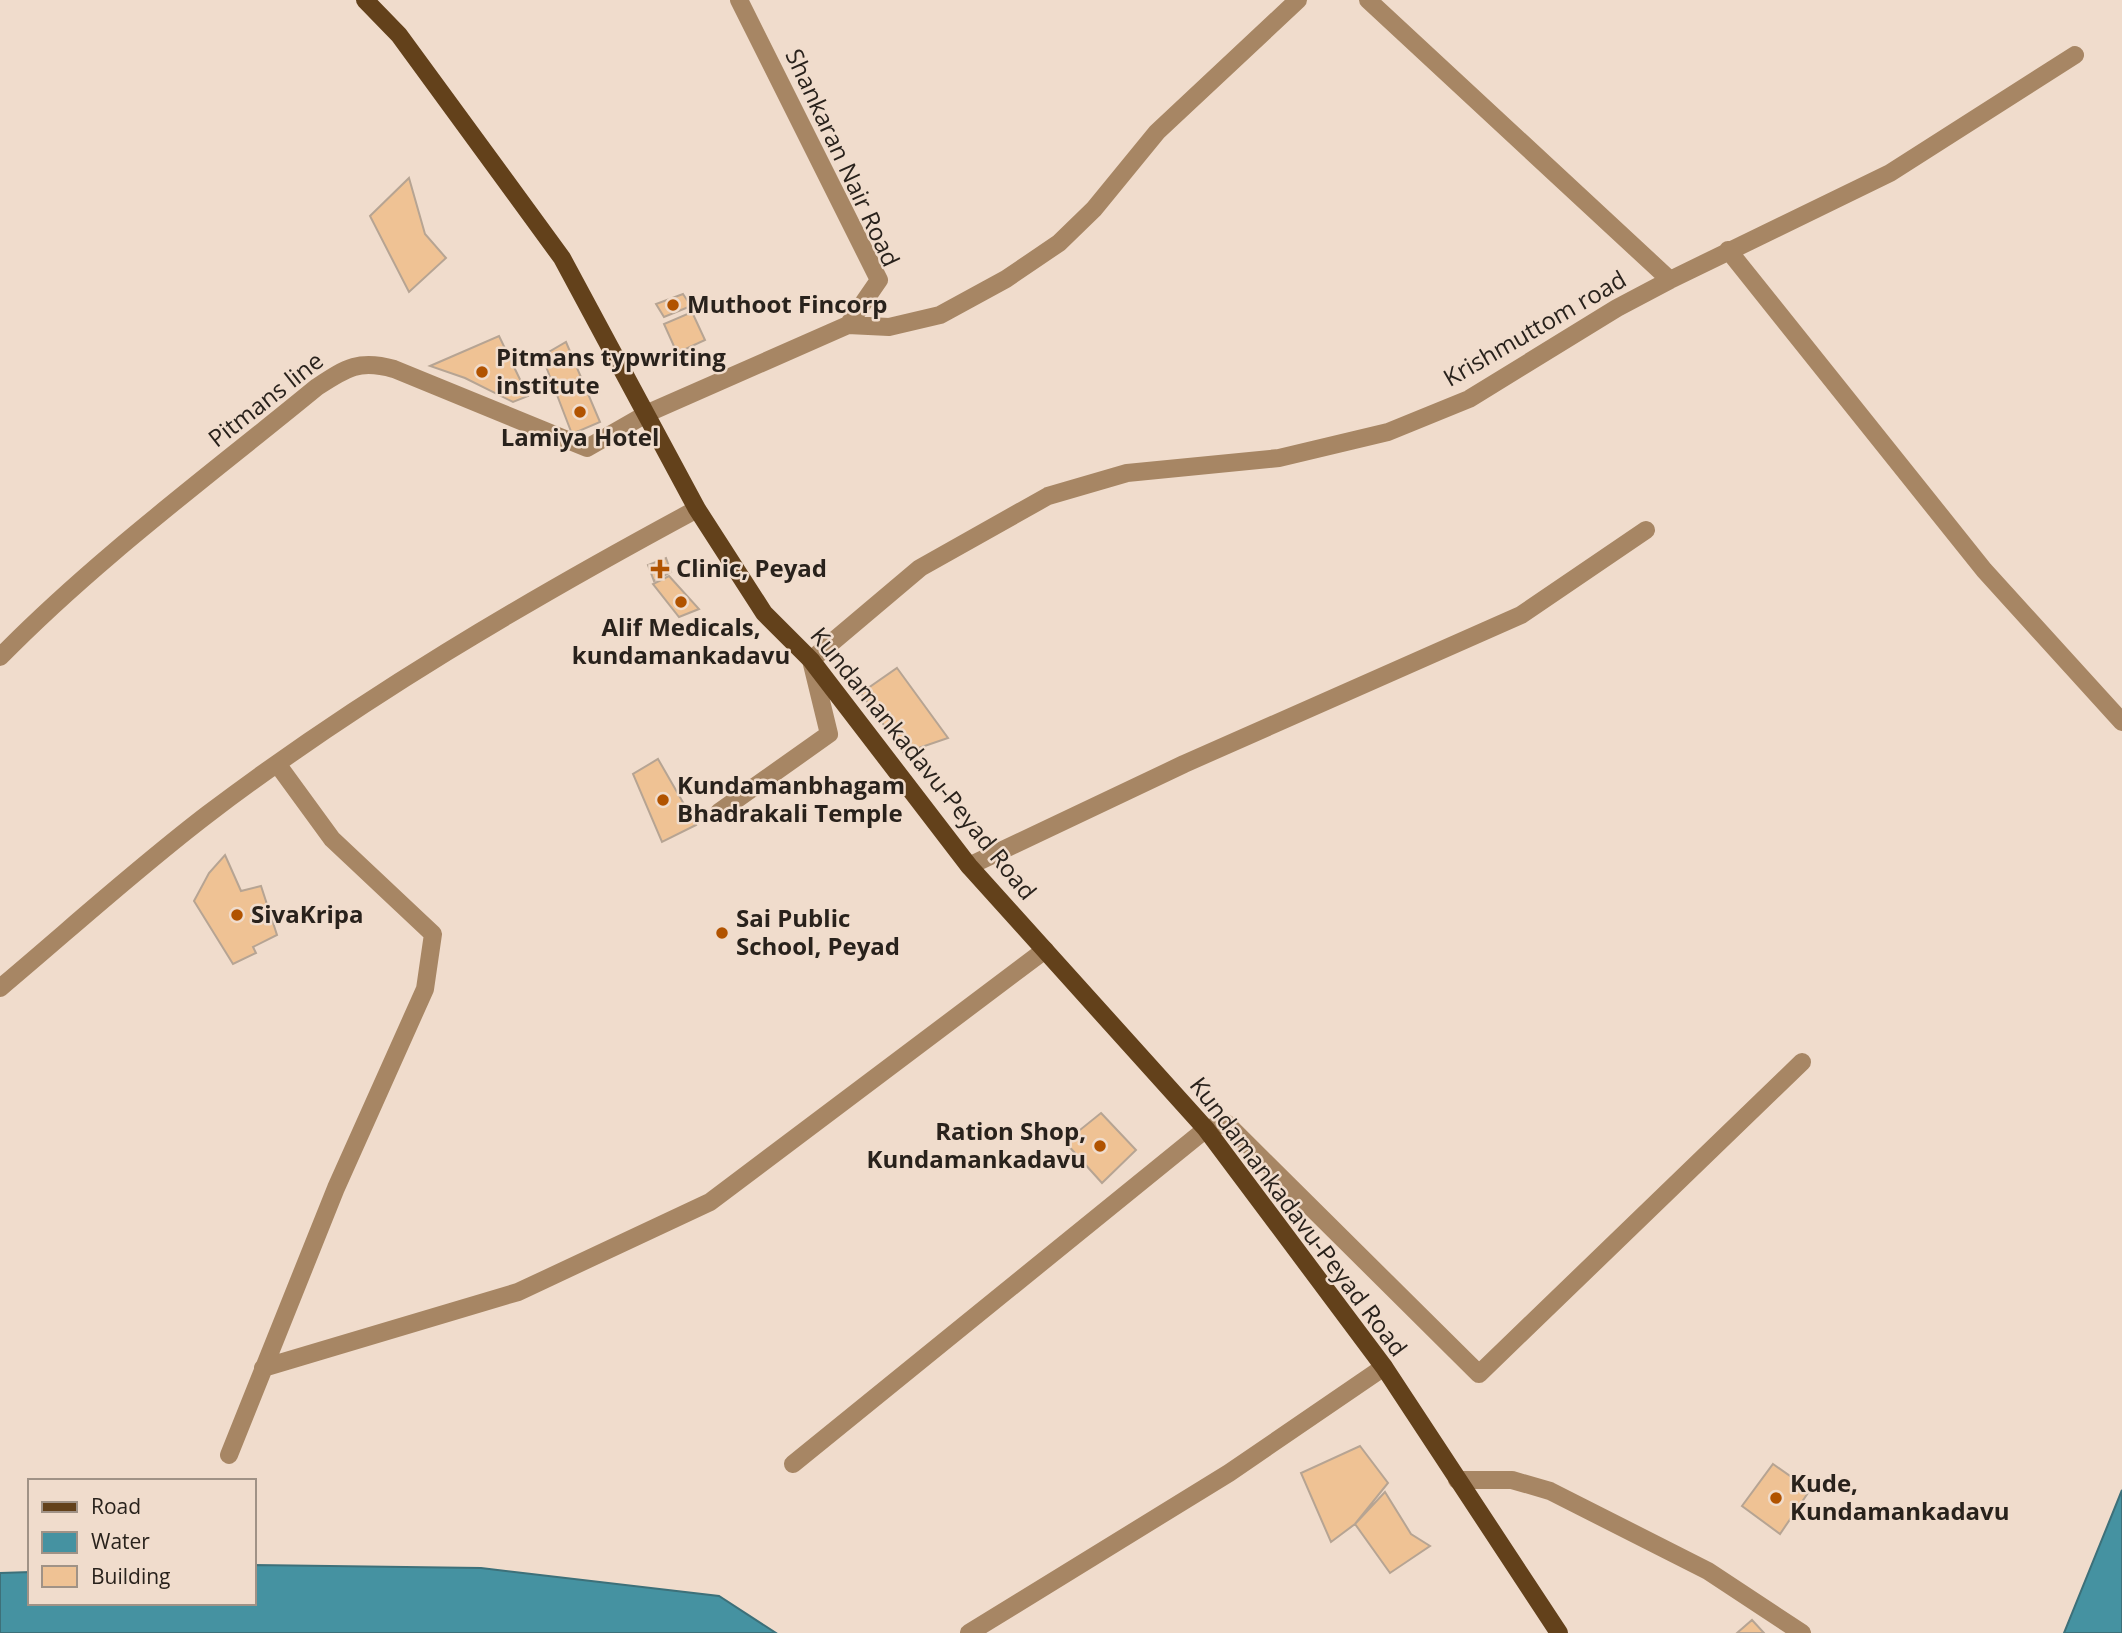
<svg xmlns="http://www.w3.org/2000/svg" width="2122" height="1633" font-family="'Open Sans',sans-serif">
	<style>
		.water { fill: #4592a1; stroke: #3d7079; stroke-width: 2 }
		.building { fill: #efc294; stroke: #b6a493; stroke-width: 2 }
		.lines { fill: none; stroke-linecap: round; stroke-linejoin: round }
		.minor { stroke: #a78664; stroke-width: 18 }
		.major { stroke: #63411b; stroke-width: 18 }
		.poi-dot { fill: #b15300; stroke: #f0dccc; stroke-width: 2.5 }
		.labels { text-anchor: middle; stroke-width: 5; stroke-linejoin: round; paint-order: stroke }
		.street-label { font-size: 24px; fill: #29221c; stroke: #f0dccc }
		.poi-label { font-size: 24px; font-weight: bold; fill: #29221c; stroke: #f0dccc; text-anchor: start }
	</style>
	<rect width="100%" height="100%" fill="#f0dccc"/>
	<!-- water -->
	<path class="water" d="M2122 1490V1633H2064Z
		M254 1565 481 1568 719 1596 776 1633H0V1573L30 1572V1603H254Z"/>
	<!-- building -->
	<path class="building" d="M409 178 425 234 446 258 409 292 370 216Z
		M683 294 691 306 664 317 656 304Z
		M692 312 705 340 677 353 664 324Z
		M499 336 528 396 513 402 465 378 430 366Z
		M566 342 600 422 572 434 542 356Z
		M666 558 671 572 654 581 648 565Z
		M669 576 699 609 679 617 653 584Z
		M897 668 948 738 904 753 861 693Z
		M658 759 696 825 662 842 633 774Z
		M225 855 241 891 261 886 277 935 253 947 256 953 233 964 194 901 209 873Z
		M1101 1113 1136 1150 1102 1183 1065 1142Z
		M1360 1446 1388 1483 1355 1524 1331 1542 1301 1473Z
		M1773 1464 1810 1490 1780 1534 1742 1506Z
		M1385 1492 1411 1534 1430 1546 1390 1573 1355 1524Z
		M1752 1620 1764 1633H1737Z"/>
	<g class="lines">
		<!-- minor -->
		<path class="minor" d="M1368 0 1670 280
			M1728 250 1984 570 2122 722
			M848 325 889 327 940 315 1006 279 1059 243 1094 209 1157 132 1298 0
			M0 657C97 558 210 475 317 387 346 368 359 359 394 369L587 448 648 413 848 325 879 280 739 0
			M719 812 829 734 811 660 920 568 1048 496 1127 473 1279 458 1388 432 1469 399 1617 308 1670 280 1890 173 2075 55
			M969 866 1184 764 1521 615 1646 530
			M0 988C69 930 136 869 208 814 361 698 528 600 697 509
			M263 1368 518 1292 710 1202 1045 950
			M229 1455 336 1188 425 989 433 934 332 839 278 765
			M793 1464 1206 1129 1226 1123 1479 1374 1802 1062
			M1457 1480H1512L1550 1491 1708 1571 1802 1633
			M969 1633 1229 1473 1384 1367"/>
		<!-- major -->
		<path class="major" d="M365 0 399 35 562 258 697 509 764 613 811 660 969 866 1206 1129 1384 1367 1559 1633"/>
	</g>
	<!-- markers -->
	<g class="poi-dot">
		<circle cx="673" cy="305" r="7"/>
		<circle cx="482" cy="372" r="7"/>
		<circle cx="580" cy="412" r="7"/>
		<path d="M656.5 558.5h7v7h7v7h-7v7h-7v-7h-7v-7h7z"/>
		<circle cx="681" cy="602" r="7"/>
		<circle cx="663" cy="800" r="7"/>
		<circle cx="237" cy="915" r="7"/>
		<circle cx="722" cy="933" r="7"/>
		<circle cx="1100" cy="1146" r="7"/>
		<circle cx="1776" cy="1498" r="7"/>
	</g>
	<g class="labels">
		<!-- street labels -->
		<g class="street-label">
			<text transform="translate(842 158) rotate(65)" y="8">Shankaran Nair Road</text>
			<text transform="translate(1535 329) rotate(-30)" y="8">Krishmuttom road</text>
			<text transform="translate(266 400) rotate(-38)" y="8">Pitmans line</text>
			<text transform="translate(923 764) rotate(51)" y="8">Kundamankadavu-Peyad Road</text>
			<text transform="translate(1298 1217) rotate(53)" y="8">Kundamankadavu-Peyad Road</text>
		</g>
		<!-- poi labels -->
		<g class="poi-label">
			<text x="687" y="313">Muthoot Fincorp</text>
			<text x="496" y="366">Pitmans typwriting<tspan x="496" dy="28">institute</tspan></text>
			<text x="580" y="446" text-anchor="middle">Lamiya Hotel</text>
			<text x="676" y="577">Clinic, Peyad</text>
			<text x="681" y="636" text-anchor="middle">Alif Medicals,<tspan x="681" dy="28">kundamankadavu</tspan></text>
			<text x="677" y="794">Kundamanbhagam<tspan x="677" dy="28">Bhadrakali Temple</tspan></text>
			<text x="251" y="923">SivaKripa</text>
			<text x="736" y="927">Sai Public<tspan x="736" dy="28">School, Peyad</tspan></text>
			<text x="1086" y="1140" text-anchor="end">Ration Shop,<tspan x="1086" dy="28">Kundamankadavu</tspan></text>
			<text x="1790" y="1492">Kude,<tspan x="1790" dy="28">Kundamankadavu</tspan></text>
		</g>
	</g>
	<!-- legend -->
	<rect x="28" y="1479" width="228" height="126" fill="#f0dccc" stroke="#a09286" stroke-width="2"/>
	<rect x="42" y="1502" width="35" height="10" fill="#63411b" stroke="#a09286" stroke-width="2"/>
	<text x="91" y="1514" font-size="21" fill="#29221c">Road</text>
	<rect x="42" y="1532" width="35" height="21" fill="#4592a1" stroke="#a09286" stroke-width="2"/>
	<text x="91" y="1549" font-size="21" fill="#29221c">Water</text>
	<rect x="42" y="1566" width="35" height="21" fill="#efc294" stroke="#a09286" stroke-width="2"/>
	<text x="91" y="1584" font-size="21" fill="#29221c">Building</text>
</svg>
